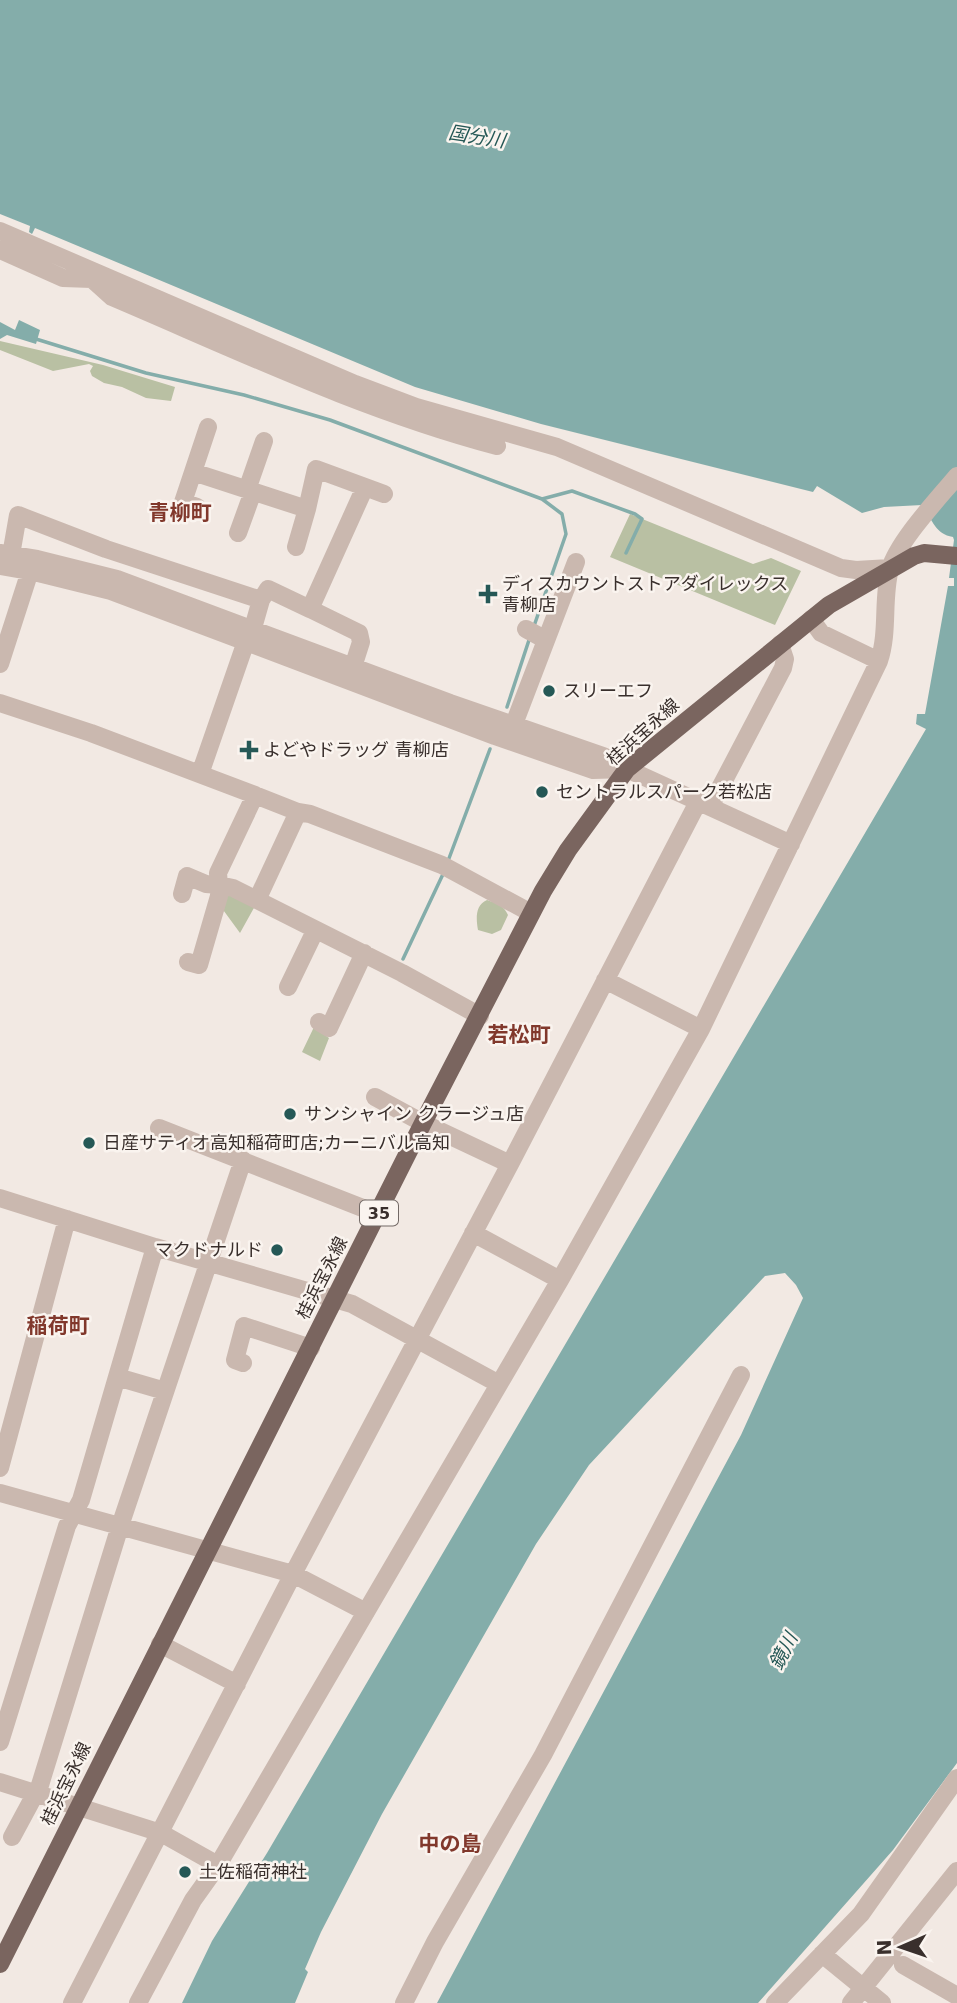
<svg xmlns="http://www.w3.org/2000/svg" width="957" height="2003" font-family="'DejaVu Sans','Noto Sans JP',sans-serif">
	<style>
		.green { fill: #b9c0a3 }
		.water { fill: #84adaa }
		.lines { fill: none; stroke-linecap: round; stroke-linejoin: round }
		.stream { stroke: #84adaa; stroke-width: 3.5 }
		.minor { stroke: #cab8af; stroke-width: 18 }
		.major { stroke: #7a655f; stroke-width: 18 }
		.poi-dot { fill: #255856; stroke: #faf4ef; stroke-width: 2.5 }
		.labels { text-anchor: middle; stroke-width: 5; stroke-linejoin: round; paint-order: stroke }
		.shield { fill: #faf4ef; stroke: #736a66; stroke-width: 2 }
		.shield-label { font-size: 16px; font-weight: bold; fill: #392f2c }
		.poi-label { font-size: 18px; fill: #392f2c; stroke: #faf4ef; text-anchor: start }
		.street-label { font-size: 18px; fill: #392f2c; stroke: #faf4ef }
		.water-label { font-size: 19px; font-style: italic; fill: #255856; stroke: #faf4ef }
		.quarter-label { font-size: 21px; font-weight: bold; fill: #81382c; stroke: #faf4ef }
	</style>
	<rect width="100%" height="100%" fill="#f2e9e3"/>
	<!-- green -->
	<path class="green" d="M0 341 103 365 175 387 171 401 146 398 122 387 104 383 92 376 90 371 93 366 89 364 53 371 0 350Z
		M630 514 753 564 771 558 801 571 775 625 610 557Z
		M232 894 255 906 240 933 221 907 226 896Z
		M487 900C497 903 504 906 508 915L501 930 492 934 478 930C476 919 475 905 487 900Z
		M314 1027 329 1038 320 1061 302 1052Z"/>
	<!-- water -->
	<path class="water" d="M0 0H957V1763L893 1850 758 2003H437L741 1435 803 1298 796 1285 785 1273 765 1276 589 1465 536 1544 382 1814 321 1932 305 1969 308 1972 295 2003H182L212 1941 267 1853 926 729 916 724 917 714H925L948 586H954V578H949L954 540 953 537C934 534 932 518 922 505L884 507 862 513 817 486 813 492 541 424 415 387 35 228 32 234 29 232 30 226 0 214Z
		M19 320 40 330 36 344 7 335 0 339V322L15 330Z"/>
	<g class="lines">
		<!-- stream -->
		<path class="stream" d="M36 339 146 373 244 395 330 420 542 499 562 514 566 534 534 626
			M542 499 572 491 635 514 642 519 626 553
			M507 707 530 637
			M448 861 490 749
			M403 959 444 872"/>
		<!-- minor -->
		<path class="minor" d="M0 231 355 384 416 407 557 447 841 568 856 570 890 568
			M0 250 63 278 92 279 95 272
			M92 279 112 297C239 351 364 411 497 446
			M193 472 307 509 316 469 365 487 310 609 359 633 361 642 353 667
			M365 487 384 494
			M197 507 183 502 208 427
			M238 533 251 497 249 484 264 441
			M296 547 307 509
			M0 553 37 559 117 579 450 703 603 756 627 769 791 844
			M11 555 18 515 106 549 261 600 253 628 243 650 200 774
			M0 566 30 571 111 591 495 736 593 770 627 769
			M261 600 268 589 310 609
			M811 619 821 633 879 661
			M526 629 546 640
			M0 664 30 571
			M0 703 91 733 255 795 218 873 219 885 233 888 257 900 402 973 480 1016
			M514 724 576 562
			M255 795 298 812 257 900
			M710 807 783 668 785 659 780 644
			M298 812 310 814 442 865 531 913
			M182 894 187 876 206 884 219 885V896L199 965 188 962
			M605 980 701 1029
			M288 987 315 931
			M319 1022 329 1028 364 953
			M375 1097 423 1123 510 1164
			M159 1128 378 1214
			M0 1198 155 1247 352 1304 499 1384
			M473 1233 560 1280
			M243 1363 235 1360 244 1326 311 1348
			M117 1377 165 1391
			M0 1468 67 1219
			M0 1493 293 1574 366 1612
			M160 1644 237 1684
			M0 1742 67 1526 81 1500 155 1247
			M0 1782 161 1833 218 1865
			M12 1837 40 1785 120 1526 243 1160
			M822 1954 882 2003
			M903 1965 957 1996
			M72 2003 293 1574 510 1164 698 802
			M138 2003 193 1900 218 1865 560 1280 701 1029 879 661C889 631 882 599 890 569 898 541 938 499 957 476
			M404 2003 435 1942 543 1755 741 1375
			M775 2003 861 1914 957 1778
			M851 2003 957 1871"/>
		<!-- major -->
		<path class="major" d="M0 1964 423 1123 543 891 568 850 627 769 829 605 914 556 924 553 957 556"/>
	</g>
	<!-- markers -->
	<g class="poi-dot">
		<path d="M484.5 583.5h7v7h7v7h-7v7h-7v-7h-7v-7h7z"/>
		<circle cx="549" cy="691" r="7"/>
		<path d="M245.5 739.5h7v7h7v7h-7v7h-7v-7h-7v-7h7z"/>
		<circle cx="542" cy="792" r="7"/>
		<circle cx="290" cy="1114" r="7"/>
		<circle cx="89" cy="1143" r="7"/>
		<circle cx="277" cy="1250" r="7"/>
		<circle cx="185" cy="1872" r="7"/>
	</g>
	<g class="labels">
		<!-- shield labels -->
		<rect class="shield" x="360" y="1200.5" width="38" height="25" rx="5"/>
		<g class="shield-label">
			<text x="379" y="1219">35</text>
		</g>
		<!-- poi labels -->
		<g class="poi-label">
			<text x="502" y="590">ディスカウントストアダイレックス<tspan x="502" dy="21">青柳店</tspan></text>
			<text x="563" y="697">スリーエフ</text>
			<text x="263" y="756">よどやドラッグ 青柳店</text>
			<text x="556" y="798">セントラルスパーク若松店</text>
			<text x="304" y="1120">サンシャイン クラージュ店</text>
			<text x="103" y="1149">日産サティオ高知稲荷町店;カーニバル高知</text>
			<text x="263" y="1256" text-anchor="end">マクドナルド</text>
			<text x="199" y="1878">土佐稲荷神社</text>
		</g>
		<!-- street labels -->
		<g class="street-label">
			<text transform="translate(643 732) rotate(-42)" y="6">桂浜宝永線</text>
			<text transform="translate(322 1278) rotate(-63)" y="6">桂浜宝永線</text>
			<text transform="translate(66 1784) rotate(-64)" y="6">桂浜宝永線</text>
		</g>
		<!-- water labels -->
		<g class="water-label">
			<text transform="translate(477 136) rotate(9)" y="7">国分川</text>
			<text transform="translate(783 1651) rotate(-63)" y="7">鏡川</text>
		</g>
		<!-- quarter labels -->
		<g class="quarter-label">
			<text x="180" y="520">青柳町</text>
			<text x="519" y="1042">若松町</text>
			<text x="58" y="1333">稲荷町</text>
			<text x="450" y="1851">中の島</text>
		</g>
	</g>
	<!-- north arrow -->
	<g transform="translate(901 1947) rotate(268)" stroke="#faf4ef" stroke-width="5" paint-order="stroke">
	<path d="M0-5L12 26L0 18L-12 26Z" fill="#392f2c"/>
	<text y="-10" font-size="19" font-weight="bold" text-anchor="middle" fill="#392f2c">N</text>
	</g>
</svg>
